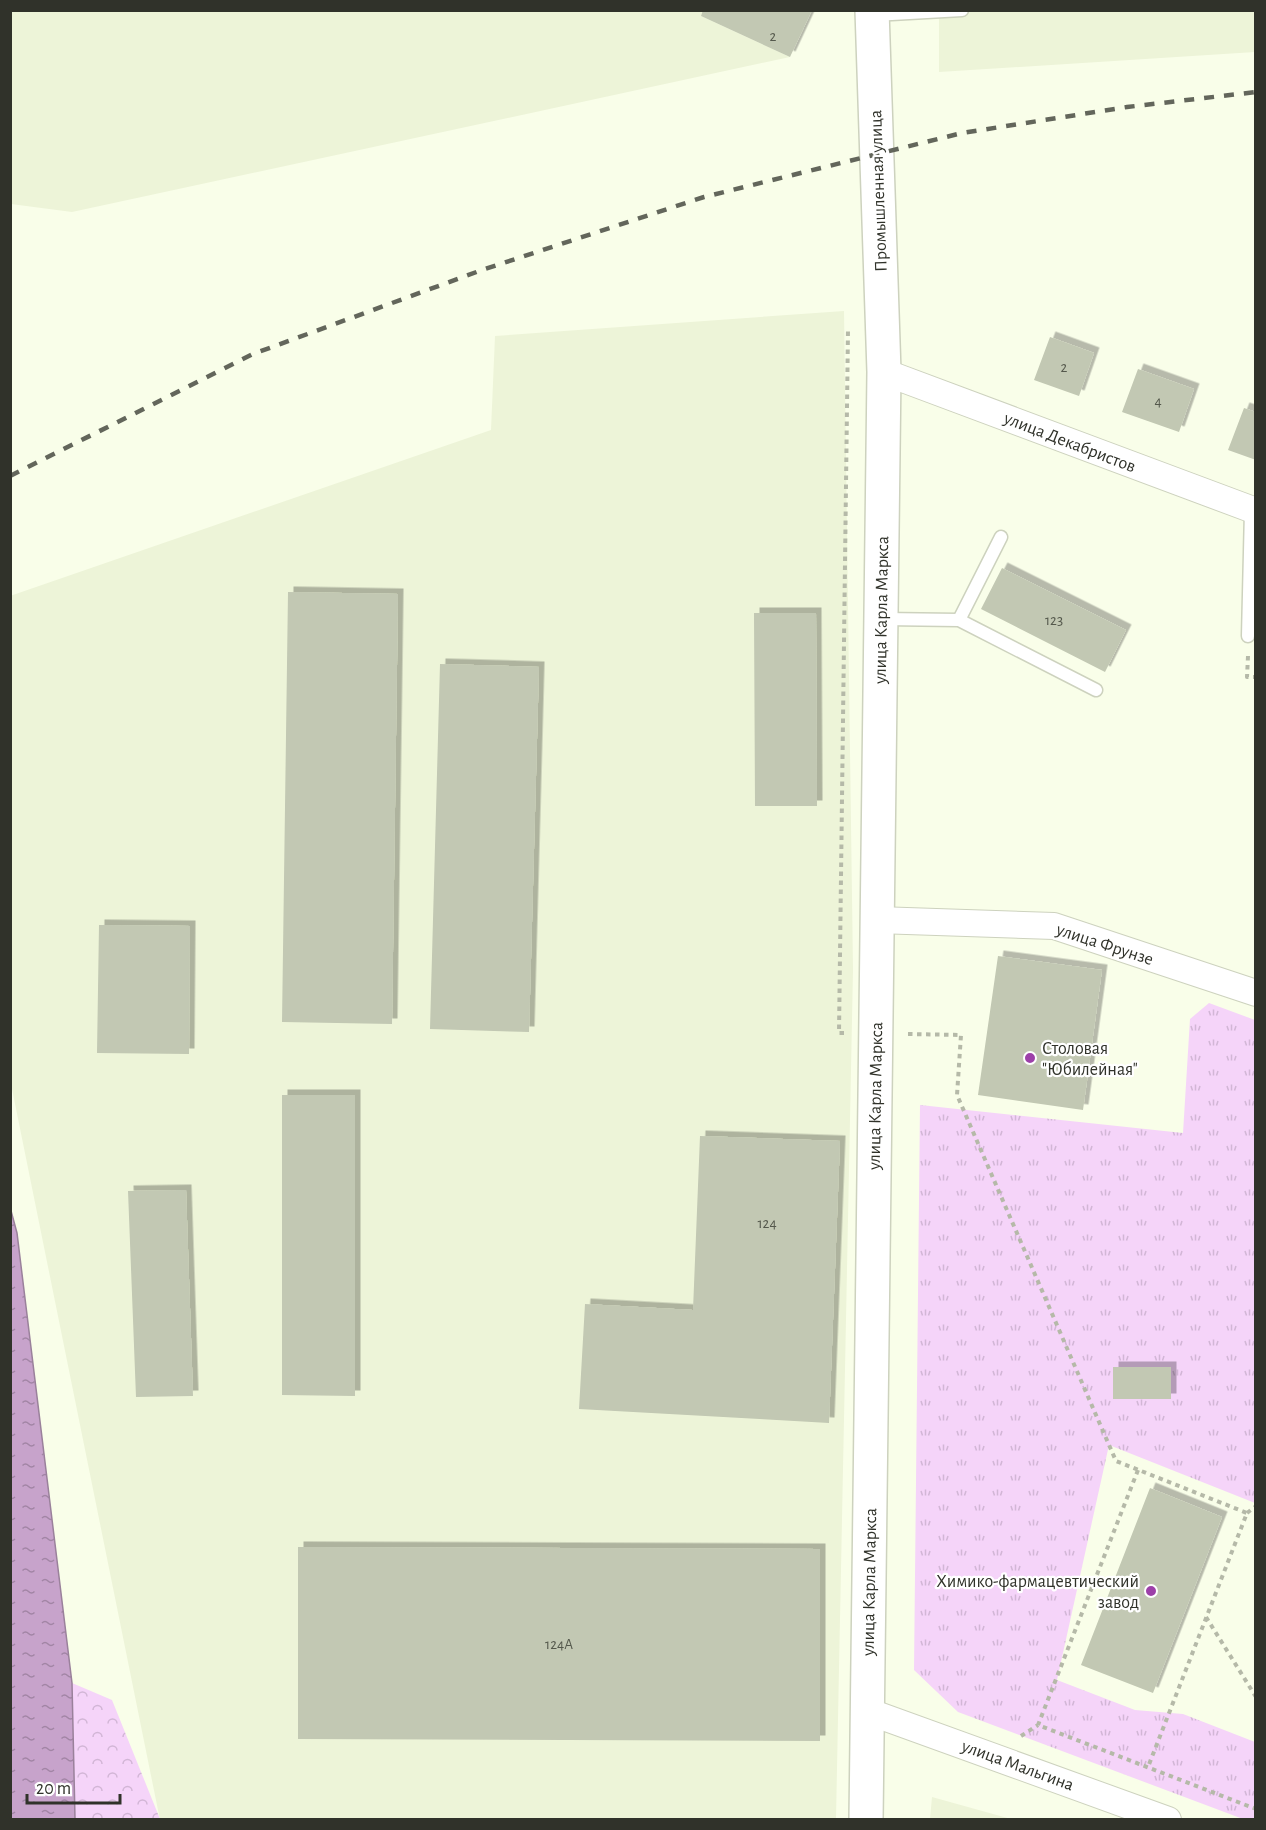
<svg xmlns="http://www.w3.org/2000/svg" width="1266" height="1830" font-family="'Alegreya Sans',sans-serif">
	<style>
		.built { fill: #edf4d8 }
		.forest { fill: url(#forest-crowns) }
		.park { fill: url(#park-tufts) }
		.water { fill: url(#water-ripples); stroke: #9a819b; stroke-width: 1.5 }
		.building { fill: #c2c8b3; filter: url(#shadow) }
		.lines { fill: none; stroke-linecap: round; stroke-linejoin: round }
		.lane-casing { stroke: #cdd2be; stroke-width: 15 }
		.street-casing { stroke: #cdd2be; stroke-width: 28 }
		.secondary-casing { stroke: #cdd2be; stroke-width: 36 }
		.path { stroke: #b5b9a8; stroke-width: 4; stroke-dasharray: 4.5 4.5; stroke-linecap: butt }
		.lane { stroke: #fff; stroke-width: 12 }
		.street { stroke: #fff; stroke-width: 26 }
		.secondary { stroke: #fff; stroke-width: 33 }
		.rail { stroke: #63665b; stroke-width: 4.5; stroke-dasharray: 10 10; stroke-linecap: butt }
		.poi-dot { fill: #9d40a9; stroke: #fff; stroke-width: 2 }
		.labels { text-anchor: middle; stroke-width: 4.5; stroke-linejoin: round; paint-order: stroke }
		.number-label { font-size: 15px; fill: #54584c }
		.street-label { font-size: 18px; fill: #30322a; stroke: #fff }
		.poi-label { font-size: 18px; fill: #30322a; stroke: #fff; text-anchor: start }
	</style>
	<defs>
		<pattern id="forest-crowns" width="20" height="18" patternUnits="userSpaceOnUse" patternTransform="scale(1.5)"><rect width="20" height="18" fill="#f5d4f9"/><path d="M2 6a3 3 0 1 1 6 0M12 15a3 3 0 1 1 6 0" fill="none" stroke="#d2b6d6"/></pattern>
		<pattern id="park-tufts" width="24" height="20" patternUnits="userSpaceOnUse" patternTransform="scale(1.5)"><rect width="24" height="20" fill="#f5d4f9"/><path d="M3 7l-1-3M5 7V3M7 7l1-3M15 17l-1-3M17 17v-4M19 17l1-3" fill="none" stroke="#d2b6d6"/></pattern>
		<pattern id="water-ripples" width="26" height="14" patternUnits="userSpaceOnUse" patternTransform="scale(1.5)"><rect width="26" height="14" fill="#c7a3cb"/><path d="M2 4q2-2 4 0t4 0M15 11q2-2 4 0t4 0" fill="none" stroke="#a285a5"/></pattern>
		<filter id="shadow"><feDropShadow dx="5.5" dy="-5.5" stdDeviation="0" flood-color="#0004"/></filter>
	</defs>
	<rect width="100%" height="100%" fill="#f9fee9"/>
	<!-- built -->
	<path class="built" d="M11 11H703L701 16 790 57 72 212 11 204Z
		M939 11H1255V52L939 72Z
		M844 311 853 970 836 1819 160 1820 11 1084 10 596 491 430 495 336Z
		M932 1797 1011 1819H930Z"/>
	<!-- forest -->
	<path class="forest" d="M72 1683 112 1700 160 1819H75Z"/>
	<!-- park -->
	<path class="park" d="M1209 1003 1255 1020V1503L1109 1445 1057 1680 1135 1710 1183 1714 1255 1742V1819H1243L958 1712 914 1670 920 1105 1183 1133 1190 1019Z"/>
	<!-- water -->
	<path class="water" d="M10 1207 17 1233 72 1683 75 1819H11Z"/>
	<!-- building -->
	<path class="building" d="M703 10H812L790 57 701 16Z
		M1050 337 1094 353 1079 396 1034 380Z
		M1138 369 1194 389 1179 432 1122 412Z
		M1244 408 1256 412V460L1228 450Z
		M1002 568 1126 630 1105 672 981 609Z
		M288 592 398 594 392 1024 282 1022Z
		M754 613H816L817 806H755Z
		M440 664 539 667 529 1032 430 1029Z
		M99 925 190 926 189 1054 97 1053Z
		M998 956 1102 970 1083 1110 978 1095Z
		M282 1095H355V1396L282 1395Z
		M700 1136 840 1141 829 1423 579 1409 585 1304 693 1310Z
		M186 1190 193 1396 136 1397 128 1191Z
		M1113 1367H1171V1399H1113Z
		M1150 1488 1222 1517 1153 1693 1081 1665Z
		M298 1547 820 1549V1741L298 1739Z"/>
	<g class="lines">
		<!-- lane casing -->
		<g class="lane-casing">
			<path id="lane" d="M874 15 962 10
				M883 619 959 620 1096 690
				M959 620 1001 537
				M1248 636 1251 510"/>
		</g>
		<!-- street casing -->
		<g class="street-casing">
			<path id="street" d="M884 372 1256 511
				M877 920 1054 926 1256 993
				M867 1711 1168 1820"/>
		</g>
		<!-- secondary casing -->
		<g class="secondary-casing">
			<path id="secondary" d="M866 1820 884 372 872 10"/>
		</g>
		<!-- path -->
		<path class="path" d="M1248 656 1247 677H1256
			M844 1033H839L848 329
			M908 1034 961 1035 957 1095 1116 1461 1247 1513 1148 1767
			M1138 1470 1038 1725 1256 1809
			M1247 1513 1256 1506
			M1206 1617 1256 1697
			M1021 1736 1038 1725"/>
		<!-- lane -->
		<use href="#lane" class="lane"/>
		<!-- street -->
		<use href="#street" class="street"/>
		<!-- secondary -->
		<use href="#secondary" class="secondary"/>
		<!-- rail -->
		<path class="rail" d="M10 476 253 354 482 270 704 197 962 133 1127 107 1256 92"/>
	</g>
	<!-- markers -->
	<g class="poi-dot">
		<circle cx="1030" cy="1058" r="6"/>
		<circle cx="1151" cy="1591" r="6"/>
	</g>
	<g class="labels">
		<!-- number labels -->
		<g class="number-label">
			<text x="773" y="41">2</text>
			<text x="1064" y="372">2</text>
			<text x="1158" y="406">4</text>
			<text x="1054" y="625">123</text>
			<text x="767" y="1228">124</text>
			<text x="559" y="1649">124А</text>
		</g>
		<!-- street labels -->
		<g class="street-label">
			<text transform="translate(878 191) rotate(-92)" y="6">Промышленная улица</text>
			<text transform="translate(1070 442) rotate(21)" y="6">улица Декабристов</text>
			<text transform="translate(881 610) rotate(-89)" y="6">улица Карла Маркса</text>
			<text transform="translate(1105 944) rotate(18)" y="6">улица Фрунзе</text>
			<text transform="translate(875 1096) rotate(-89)" y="6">улица Карла Маркса</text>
			<text transform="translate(869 1582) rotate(-89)" y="6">улица Карла Маркса</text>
			<text transform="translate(1018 1765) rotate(20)" y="6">улица Мальгина</text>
		</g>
		<!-- poi labels -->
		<g class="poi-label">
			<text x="1042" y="1054">Столовая<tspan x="1042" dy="21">"Юбилейная"</tspan></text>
			<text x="1139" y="1587" text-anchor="end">Химико-фармацевтический<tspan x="1139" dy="21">завод</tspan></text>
		</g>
	</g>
	<!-- border -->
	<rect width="1266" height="1830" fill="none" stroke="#30322a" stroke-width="24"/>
	<!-- scale -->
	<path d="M27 1794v9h93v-9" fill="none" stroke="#30322a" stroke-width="3"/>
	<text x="36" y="1794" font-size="18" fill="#30322a" stroke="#ffffff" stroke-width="4.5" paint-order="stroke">20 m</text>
</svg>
